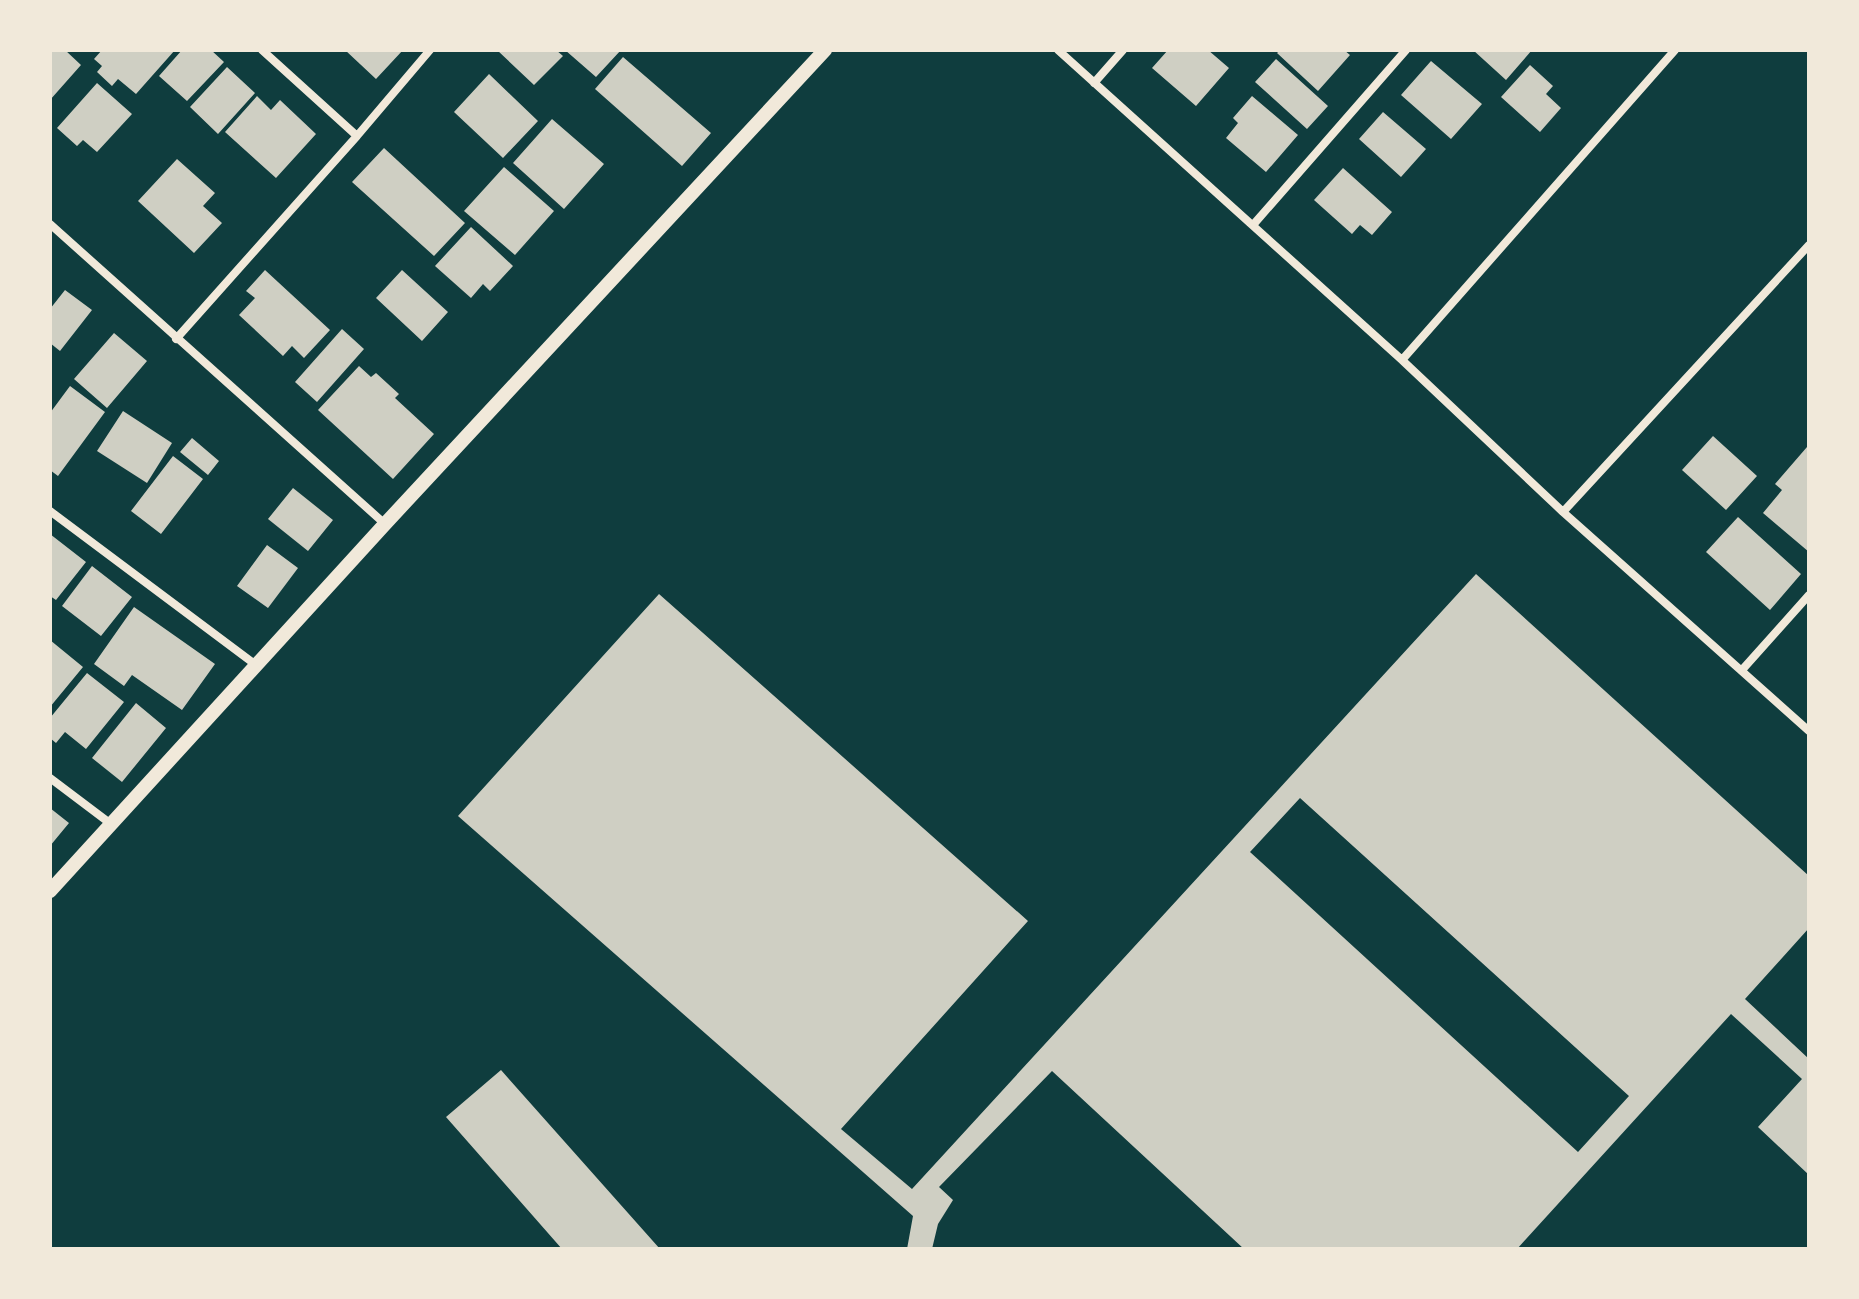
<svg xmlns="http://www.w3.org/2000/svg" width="1859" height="1299" font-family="'Roboto Condensed',sans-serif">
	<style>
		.building { fill: #cfcfc3; fill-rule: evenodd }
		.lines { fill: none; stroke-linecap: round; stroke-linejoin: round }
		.minor { stroke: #f1e9da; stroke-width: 8 }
		.tertiary { stroke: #f1e9da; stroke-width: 14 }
	</style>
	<rect width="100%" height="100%" fill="#0f3d3e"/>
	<!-- building -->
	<path class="building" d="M50 50H65L81 65 50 100Z
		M102 50H175L136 94 118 79 112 86 97 72 102 66 94 59Z
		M182 50H211L224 62 187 101 159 76Z
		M345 50H403L376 79Z
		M497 50H556L563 56 534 85Z
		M565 50H621L596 77Z
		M1168 50H1208L1229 68 1196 106 1152 68Z
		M1280 50H1344L1350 55 1318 91 1277 53Z
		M1473 50H1532L1506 80Z
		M623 57 711 133 682 166 595 89Z
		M1276 59 1328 106 1307 129 1255 82Z
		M1431 61 1482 104 1451 139 1401 95Z
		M1530 65 1553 86 1546 94 1561 108 1540 132 1501 97Z
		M227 67 255 93 218 134 190 107Z
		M489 74 538 121 503 158 454 112Z
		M97 83 132 114 97 152 83 140 77 146 57 128Z
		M257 96 271 110 280 100 316 134 276 178 225 132Z
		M1252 96 1298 135 1266 172 1226 138 1238 123 1233 118Z
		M1383 112 1426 149 1401 177 1359 139Z
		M552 119 604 164 564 209 513 163Z
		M384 148 465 223 434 256 352 182Z
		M177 159 215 193 203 206 222 223 194 253 138 201Z
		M504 167 554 211 515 255 464 211Z
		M1343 168 1392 212 1372 235 1360 225 1352 234 1314 200Z
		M471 227 513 266 490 291 483 284 471 298 435 266Z
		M265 270 330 330 304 358 292 346 283 356 239 315 255 298 246 291Z
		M402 270 448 312 422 341 376 298Z
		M65 290 92 310 60 351 50 343V309Z
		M342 329 364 349 317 402 295 382Z
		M114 333 147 361 107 408 74 379Z
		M359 366 371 377 376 373 399 394 395 398 434 434 393 479 318 410Z
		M70 386 105 412 58 476 50 470V413Z
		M123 411 172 443 147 483 97 451Z
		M1713 436 1757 476 1726 510 1682 470Z
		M192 438 219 461 208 475 180 452Z
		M1807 447 1809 449V552L1763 513 1782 490 1775 484Z
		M173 456 203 479 161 534 131 511Z
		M293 488 333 520 308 551 268 519Z
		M1738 517 1801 574 1770 610 1706 552Z
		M50 534 86 562 56 600 50 596Z
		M267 545 298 568 268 608 237 586Z
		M92 566 132 597 101 636 62 606Z
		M1476 574 1809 876V928L1745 999 1809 1059V1175L1758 1127 1802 1079 1731 1014 1517 1249H1244L1052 1071 939 1187 953 1200 938 1224 932 1249H907L913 1216 458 816 659 594 1028 921 841 1129 912 1189ZM1300 798 1629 1096 1578 1152 1250 852Z
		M134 607 215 664 182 710 132 675 124 686 94 664Z
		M50 640 83 667 50 707Z
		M87 673 124 702 86 749 65 732 56 743 50 738V718Z
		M136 703 166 728 122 782 92 758Z
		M50 808 69 823 50 846Z
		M501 1070 660 1249H562L446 1117Z"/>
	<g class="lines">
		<!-- minor -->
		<path class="minor" d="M262 50 357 136
			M1058 50 1402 360 1563 512 1809 731
			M1094 83 1123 50
			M50 224 385 524
			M1253 225 1406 50
			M176 339 357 136 430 50
			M1402 360 1675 50
			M50 511 256 665
			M1563 512 1809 245
			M1742 670 1809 595
			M50 778 111 824"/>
		<!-- tertiary -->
		<path class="tertiary" d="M50 891 385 524 825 50"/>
	</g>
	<!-- border -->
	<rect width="1859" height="1299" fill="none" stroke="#f1e9da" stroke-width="104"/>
</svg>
